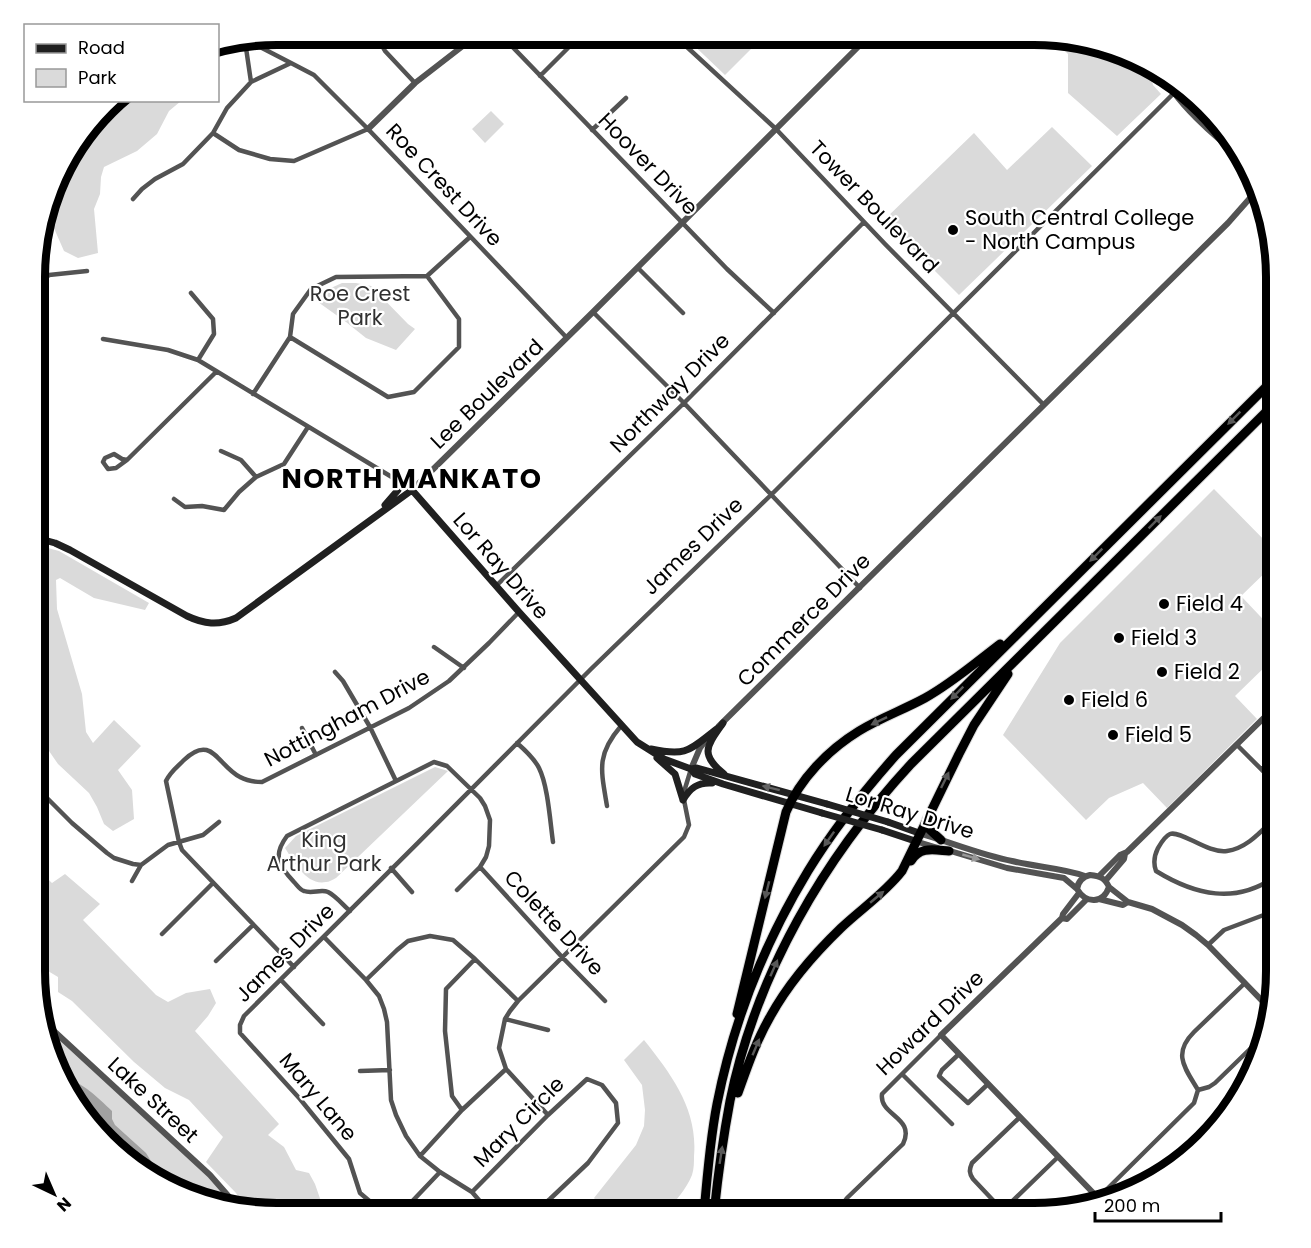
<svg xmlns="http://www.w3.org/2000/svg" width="1311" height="1248" font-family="Poppins,sans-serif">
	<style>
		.green { fill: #dadada }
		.water { fill: #a1a1a1 }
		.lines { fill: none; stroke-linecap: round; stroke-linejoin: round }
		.motorway-casing { stroke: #dbdbdb; stroke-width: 11 }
		.minor { stroke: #535353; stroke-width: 4.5 }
		.tertiary { stroke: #535353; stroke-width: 6 }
		.secondary { stroke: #202020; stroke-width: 7 }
		.motorway { stroke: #000; stroke-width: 9 }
		.secondary-bridge { stroke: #202020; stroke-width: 7 }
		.oneway { fill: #595959 }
		.oneway2 { fill: #636363 }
		.oneway3 { fill: #989898 }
		.poi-dot { fill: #000; stroke: #fff; stroke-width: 2 }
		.labels { text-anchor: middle; stroke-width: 4.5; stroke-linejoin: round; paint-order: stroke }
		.street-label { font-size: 21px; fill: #000; stroke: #fff }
		.poi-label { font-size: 21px; fill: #000; stroke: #fff; text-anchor: start }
		.park-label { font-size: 21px; fill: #313131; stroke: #fff }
		.district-label { font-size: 27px; font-weight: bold; letter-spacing: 1.5px; fill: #000; stroke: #fff }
		.rim { fill: none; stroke: #000; stroke-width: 8 }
	</style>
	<rect width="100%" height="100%" fill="#fff"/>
	<!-- green -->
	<path class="green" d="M684 36H755L760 40 725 75Z
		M1051 37H1066L1148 64 1153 85 1161 94 1117 136 1068 93V54Z
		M112 101H181L169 111 157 134 137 151 104 167 101 177 100 194 94 209 98 253 78 258 64 251 53 226 42 223 67 155Z
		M491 111 504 124 485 143 472 129Z
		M1052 127 1092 166 959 295 884 220 974 133 1007 170Z
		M342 283H356L371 286 408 324 415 329 396 350 366 338 346 322 311 297Z
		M1214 489 1276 552V562L1241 596 1276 633V656L1235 696 1257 719 1167 808 1143 783 1109 798 1086 820 1003 735 1060 643Z
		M37 545 59 551 149 603 145 610 94 598 60 578 56 580 57 609 82 694 86 732 93 743 114 720 141 746 118 770 132 790 134 819 113 831 104 824 97 807 89 793 58 764 49 751 44 723 37 698Z
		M435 767 448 771 336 878C332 880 329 882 326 882 307 886 294 862 285 848L296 836Z
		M36 868 52 883 65 874 100 904 83 920 156 995 168 1002 186 993 210 989 216 1003 208 1016 195 1031 279 1124 268 1135 284 1147 296 1170 309 1173 315 1184 325 1213H261L247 1209 236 1193 206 1162 223 1137 189 1100 165 1088 134 1062 72 1001 58 992V977L38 965 35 959Z
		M42 1020 176 1143 238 1207 169 1188 85 1119 47 1050Z
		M644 1040C672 1075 698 1110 694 1156 694 1162 694 1169 692 1175 686 1190 675 1201 665 1213H589L599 1204 594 1198 636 1145 644 1126 645 1110 642 1085 624 1060Z"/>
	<!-- water -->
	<path class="water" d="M63 1078C83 1082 97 1097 112 1111V1119L115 1125 146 1153 167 1187 85 1119Z"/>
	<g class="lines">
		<!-- motorway casing -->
		<g class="motorway-casing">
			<path id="motorway" d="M927 819 928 828 941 840
				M911 861C920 846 934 850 949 851
				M737 1014 786 812C800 779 828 750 859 731 880 718 903 710 925 698 952 683 975 663 1000 644
				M738 1093C747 1068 756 1041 770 1017 788 984 814 954 841 928 861 909 885 893 902 871L959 754 974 725 1008 674
				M704 1213C707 1177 710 1140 717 1104 733 1023 765 942 808 871 833 830 864 791 896 755L1276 377
				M714 1213C718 1175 723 1138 730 1101 756 974 824 858 911 764L1276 402"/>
		</g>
		<!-- minor -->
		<path class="minor" d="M376 35 385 51 415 83
			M453 35 463 46
			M501 35 727 269 774 313
			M675 36 776 129 885 244 1044 405
			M1161 71C1171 100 1217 140 1242 158
			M540 76 568 48
			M251 82 245 41 262 48 291 63
			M1200 122 1209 113
			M592 130 626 98
			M213 133 239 150 270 159 294 161 368 129
			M133 199 142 189 155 179 183 164 213 133 227 108 251 82 291 63 314 75 368 129 567 338
			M638 268 683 313
			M39 285 49 275 87 271
			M191 293 213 319 214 334 198 360
			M593 312 684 403 860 588
			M290 337 388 397 414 392 459 347V319L427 276
			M103 339 168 350 198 360 405 485 412 490
			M253 394 290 337 293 314 311 289 336 277 427 276 470 237
			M221 451 241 460 256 477
			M127 460 116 468 108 469 103 462 105 458 114 454 122 459 127 460 216 372
			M174 499 185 507 202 506 224 510 239 492 256 477 284 464 308 427
			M496 586 684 403 864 222
			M434 647 464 668
			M335 672 343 681 370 727 396 781
			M302 728 316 755
			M517 743C525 750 534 758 539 768 548 786 550 821 553 842
			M1237 745 1276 784
			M1262 769 1276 755
			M36 787 72 823 107 853 114 858 133 864 141 865 168 845 203 835 219 822
			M607 806C601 770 596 755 621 726
			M1276 817C1262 830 1248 848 1227 851 1208 854 1181 830 1170 834 1165 836 1161 843 1158 848 1154 856 1153 863 1156 871 1195 895 1236 905 1276 876
			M480 867 562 957 605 1001
			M391 868 412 892
			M132 881 141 865
			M350 911C343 905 336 896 328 892 321 889 312 894 304 891 300 890 297 885 294 882 279 866 272 856 287 836L434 762 447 766 480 798 485 806 490 820 489 846 486 857 480 867 457 890
			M162 934 213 883
			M324 937 366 980 379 996 384 1009 387 1022 391 1100 396 1115 406 1136 420 1156 440 1172 472 1192 490 1213
			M1208 945 1224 930 1269 913 1276 909
			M1276 954 1273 959 1276 966
			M216 961 253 925
			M294 967 182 850 179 842 166 781C170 772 177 767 184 760 212 733 218 766 240 777 247 781 254 782 262 782L409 708 449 681 489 643 519 612
			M281 980 323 1024
			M366 980 397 950 408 941 430 936 453 940 475 959 518 1001
			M505 1019 548 1030
			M959 1054 942 1070 939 1076 968 1103 988 1084
			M360 1071 390 1070
			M902 1074 952 1124
			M1198 1090 1209 1087 1215 1083 1251 1048
			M462 1110 452 1096 445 1031 446 989 475 959
			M548 1115 506 1069 499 1048 505 1019 510 1011 518 1001 684 837 689 825 683 795 691 769
			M420 1156 462 1110 506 1069
			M472 1192 548 1115 587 1079 602 1085 616 1103 618 1123 588 1163 550 1199 533 1213
			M1098 1198 1194 1103 1198 1090C1185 1068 1172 1054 1194 1032L1245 983
			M394 1213 373 1204 360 1193 349 1159 300 1099 240 1033V1025L244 1016C360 901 476 785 591 669L772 494 1179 88
			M401 1213 440 1172
			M839 1213 842 1205 847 1198 903 1144C916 1117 879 1116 882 1094L941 1035
			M1000 1213 1058 1157
			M1005 1213 973 1179C969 1173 969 1170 972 1163L1019 1118"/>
		<!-- tertiary -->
		<path class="tertiary" d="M368 129 415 83 477 35
			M412 490 593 312 869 36
			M719 726 1228 223 1258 189
			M691 769 700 748 708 738
			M919 833C950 842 981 855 1012 861 1036 867 1062 868 1085 876
			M915 841 938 848
			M947 850 1007 868 1064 878 1077 889
			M1090 875C1100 876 1105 878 1109 887 1103 904 1086 904 1077 889 1078 882 1082 877 1090 875Z
			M1099 876 1120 855 1127 852 1276 706
			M1106 880 1124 859 1125 854
			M1109 887 1128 902 1152 909 1182 925 1196 935 1208 945 1270 1009
			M1079 893 1063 914 1062 918 941 1035 1101 1201
			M1099 899 1123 905 1128 902
			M1062 918 1067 919 1087 899
			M42 1020 210 1175 238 1207"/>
		<!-- secondary -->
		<path class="secondary" d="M385 505 398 490 396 479
			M37 538 55 543 70 550 187 616C204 624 218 626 236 618L412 490 519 612 637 742 664 759 691 769 695 774 723 784 822 813
			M723 723C707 746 699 754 724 774
			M651 749C689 757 690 749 718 728
			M657 758 675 774 683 800
			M691 769 697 768 827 804
			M683 800C690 788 698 782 712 783
			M888 822 919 833
			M882 830 915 841"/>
		<!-- motorway -->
		<use href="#motorway" class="motorway"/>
		<!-- secondary-bridge -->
		<path class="secondary-bridge" d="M827 804 888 822
			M822 813 882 830"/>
	</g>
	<!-- one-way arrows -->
	<defs><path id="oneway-solid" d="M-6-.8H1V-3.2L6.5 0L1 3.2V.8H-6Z" transform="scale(1.5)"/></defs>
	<g class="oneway">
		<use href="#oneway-solid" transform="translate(1234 418) rotate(135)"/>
		<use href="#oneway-solid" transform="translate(1155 522) rotate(-45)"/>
		<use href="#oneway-solid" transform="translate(1096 555) rotate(135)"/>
		<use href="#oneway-solid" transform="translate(957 693) rotate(135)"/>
		<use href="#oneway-solid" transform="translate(879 721) rotate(154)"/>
		<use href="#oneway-solid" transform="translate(945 780) rotate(-64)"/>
		<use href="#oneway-solid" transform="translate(829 839) rotate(125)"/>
		<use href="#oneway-solid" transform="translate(767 890) rotate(104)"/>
		<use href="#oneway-solid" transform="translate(877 897) rotate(-40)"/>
		<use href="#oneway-solid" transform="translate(774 968) rotate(-66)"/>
		<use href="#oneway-solid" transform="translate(756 1047) rotate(-67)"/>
		<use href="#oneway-solid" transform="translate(721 1155) rotate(-81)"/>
	</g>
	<use class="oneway2" href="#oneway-solid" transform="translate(771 788) rotate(-166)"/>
	<use class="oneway3" href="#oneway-solid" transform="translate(971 857) rotate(16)"/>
	<!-- markers -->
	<g class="poi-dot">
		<circle cx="953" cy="230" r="6"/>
		<circle cx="1164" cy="604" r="6"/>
		<circle cx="1119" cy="638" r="6"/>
		<circle cx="1162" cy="672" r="6"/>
		<circle cx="1069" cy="700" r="6"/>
		<circle cx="1113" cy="735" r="6"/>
	</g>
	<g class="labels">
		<!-- street labels -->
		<g class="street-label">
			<text transform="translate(648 164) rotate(46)" y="7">Hoover Drive</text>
			<text transform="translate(444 185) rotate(47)" y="7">Roe Crest Drive</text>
			<text transform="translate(874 207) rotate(46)" y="7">Tower Boulevard</text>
			<text transform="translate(670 393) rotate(-45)" y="7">Northway Drive</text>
			<text transform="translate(487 394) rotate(-44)" y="7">Lee Boulevard</text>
			<text transform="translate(693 546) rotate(-44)" y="7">James Drive</text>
			<text transform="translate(501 566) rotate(49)" y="7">Lor Ray Drive</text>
			<text transform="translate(804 620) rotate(-45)" y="7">Commerce Drive</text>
			<text transform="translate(347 718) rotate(-28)" y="7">Nottingham Drive</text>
			<text transform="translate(910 813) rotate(17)" y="7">Lor Ray Drive</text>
			<text transform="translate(554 923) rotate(47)" y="7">Colette Drive</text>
			<text transform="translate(285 953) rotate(-45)" y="7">James Drive</text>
			<text transform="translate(930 1023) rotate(-44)" y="7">Howard Drive</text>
			<text transform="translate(318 1097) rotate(50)" y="7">Mary Lane</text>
			<text transform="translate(153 1100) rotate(43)" y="7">Lake Street</text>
			<text transform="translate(519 1122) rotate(-45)" y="7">Mary Circle</text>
		</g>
		<!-- poi labels -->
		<g class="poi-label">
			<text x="965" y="225">South Central College<tspan x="965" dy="24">- North Campus</tspan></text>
			<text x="1176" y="611">Field 4</text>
			<text x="1131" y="645">Field 3</text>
			<text x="1174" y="679">Field 2</text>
			<text x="1081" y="707">Field 6</text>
			<text x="1125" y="742">Field 5</text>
		</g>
		<!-- park labels -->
		<g class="park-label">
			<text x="360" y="301">Roe Crest<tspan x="360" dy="24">Park</tspan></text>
			<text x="324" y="847">King<tspan x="324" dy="24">Arthur Park</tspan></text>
		</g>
		<!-- district labels -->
		<g class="district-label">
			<text x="412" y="488">NORTH MANKATO</text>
		</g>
	</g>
	<!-- crop -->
	<path d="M0 0H1311V1248H0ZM277 45H1034A232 232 0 0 1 1266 277V971A232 232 0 0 1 1034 1203H277A232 232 0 0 1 45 971V277A232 232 0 0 1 277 45Z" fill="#fff" fill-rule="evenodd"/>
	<path class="rim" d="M277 45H1034A232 232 0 0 1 1266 277V971A232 232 0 0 1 1034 1203H277A232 232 0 0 1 45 971V277A232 232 0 0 1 277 45Z"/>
	<!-- legend -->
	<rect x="24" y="24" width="195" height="78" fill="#ffffff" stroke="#999999" stroke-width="1.5"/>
	<rect x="36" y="44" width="30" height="9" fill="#202020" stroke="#999999" stroke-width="1.5"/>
	<text x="78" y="54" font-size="18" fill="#000000">Road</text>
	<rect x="36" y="69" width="30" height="18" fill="#dadada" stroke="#999999" stroke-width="1.5"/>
	<text x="78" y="84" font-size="18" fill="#000000">Park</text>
	<!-- north arrow -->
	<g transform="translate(54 1194) rotate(136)" stroke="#ffffff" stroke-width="4.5" paint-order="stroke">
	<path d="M0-4.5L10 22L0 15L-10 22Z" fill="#000000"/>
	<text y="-9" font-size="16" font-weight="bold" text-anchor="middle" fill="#000000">N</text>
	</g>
	<!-- scale -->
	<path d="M1095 1212v9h126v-9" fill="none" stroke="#000000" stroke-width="3"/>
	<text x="1104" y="1212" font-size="18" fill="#000000" stroke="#ffffff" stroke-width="4.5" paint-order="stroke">200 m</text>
</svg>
